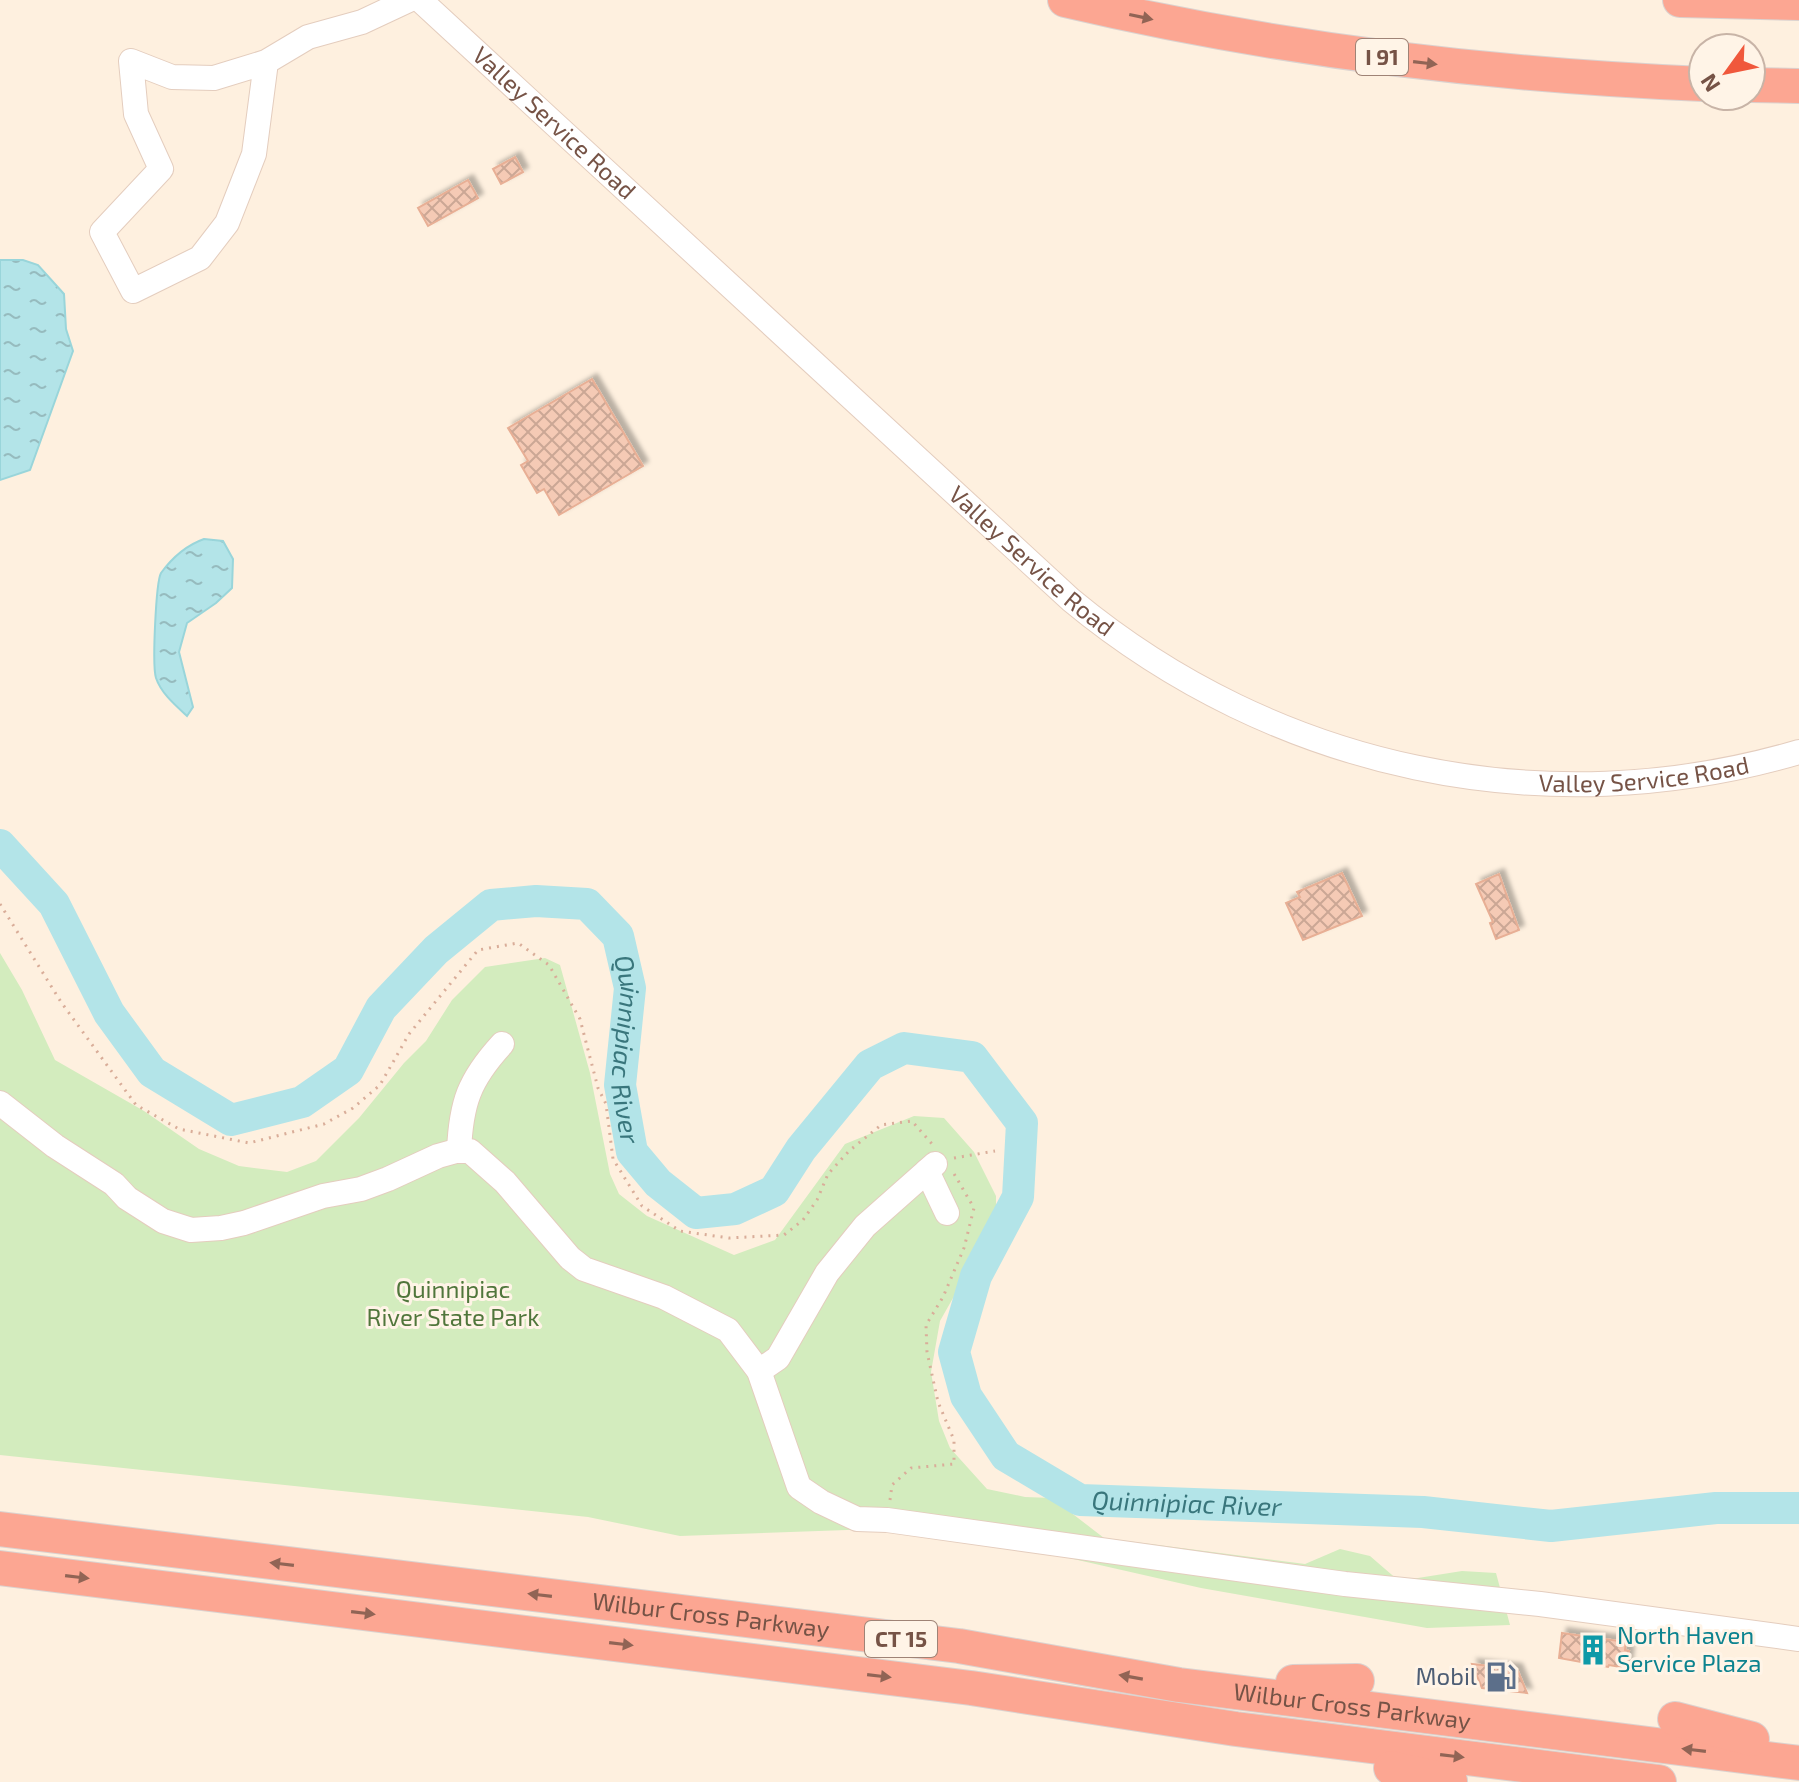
<svg xmlns="http://www.w3.org/2000/svg" width="1799" height="1782" font-family="'Exo 2',sans-serif">
	<style>
		.park { fill: #d3ecbe }
		.water { fill: url(#water-ripples); stroke: #99d5da; stroke-width: 2 }
		.lines { fill: none; stroke-linecap: round; stroke-linejoin: round }
		.river { stroke: #b3e4e8; stroke-width: 32 }
		.building { fill: url(#building-cross-hatch); stroke: #e8af95; stroke-width: 2; filter: url(#shadow) }
		.minor-casing { stroke: #e4cdbe; stroke-width: 26 }
		.highway-casing { stroke: #dbd2cf; stroke-width: 36 }
		.path { stroke: #d9ad99; stroke-width: 3; stroke-dasharray: 2 6; stroke-linecap: butt }
		.minor { stroke: #fff; stroke-width: 24 }
		.highway { stroke: #fca692; stroke-width: 34 }
		.oneway { fill: #916455 }
		.labels { text-anchor: middle; stroke-width: 6; stroke-linejoin: round; paint-order: stroke }
		.shield { fill: #fff4e7; stroke: #9f8376; stroke-width: 2 }
		.shield-label { font-size: 22px; font-weight: bold; fill: #765346 }
		.street-label { font-size: 24px; fill: #765346; stroke: #fff4e7 }
		.park-label { font-size: 24px; fill: #50763b; stroke: #fff4e7 }
		.culture-label { font-size: 24px; fill: #0d838f; stroke: #fff4e7; text-anchor: start }
		.service-label { font-size: 24px; fill: #4e5e75; stroke: #fff4e7; text-anchor: end }
		.water-label { font-size: 26px; font-style: italic; fill: #39767c; stroke: #fff4e7 }
	</style>
	<defs>
		<pattern id="water-ripples" width="26" height="14" patternUnits="userSpaceOnUse" patternTransform="scale(2)"><rect width="26" height="14" fill="#b3e4e8"/><path d="M2 4q2-2 4 0t4 0M15 11q2-2 4 0t4 0" fill="none" stroke="#96bbbe"/></pattern>
		<pattern id="building-cross-hatch" width="8" height="8" patternUnits="userSpaceOnUse" patternTransform="scale(2)"><rect width="8" height="8" fill="#f5cab5"/><path d="M0 0l8 8M0 8l8-8" fill="none" stroke="#cba795"/></pattern>
		<filter id="shadow"><feDropShadow dx="5" dy="-5" stdDeviation="2" flood-color="#0004"/></filter>
	</defs>
	<rect width="100%" height="100%" fill="#fef0df"/>
	<!-- park -->
	<path class="park" d="M0 953 22 990 55 1060 144 1111 199 1149 239 1166 287 1172 316 1161 359 1118 404 1063 426 1041 452 1000 485 967 545 958 560 965 590 1073 610 1174 619 1194 647 1216 734 1255 775 1240 845 1144 914 1116 944 1118 974 1152 996 1196V1222L940 1321 931 1372 939 1421 950 1448 987 1489 1025 1497 1052 1498 1104 1538 1305 1564 1340 1549 1370 1556 1399 1581 1462 1571 1496 1573 1510 1625 1427 1628 1201 1588 932 1527 680 1536 588 1517 0 1455Z"/>
	<!-- water -->
	<path class="water" d="M0 260H23L38 265 64 294 66 329 73 351 30 470 0 480Z
		M204 539 223 541 233 559 232 588 216 603 187 623 179 652 193 707 187 716C175 705 161 693 156 678 152 665 156 582 161 573 172 558 187 545 204 539Z"/>
	<g class="lines">
		<!-- river -->
		<path class="river" id="s1" d="M0 845 54 904 109 1013 152 1072 231 1120 302 1102 348 1070 381 1008 436 950 491 905 536 901 587 904 618 936 630 988 620 1085 632 1152 658 1183 696 1213 735 1209 774 1191 801 1149 870 1065 904 1048 972 1057 1022 1123 1018 1197 976 1276 954 1352 966 1396 1006 1456 1080 1500 1423 1512 1551 1526 1716 1508H1799"/>
	</g>
	<!-- building -->
	<path class="building" d="M515 157 523 172 501 184 493 169Z
		M468 180 478 198 428 226 418 208Z
		M592 379 643 466 559 515 544 489 537 493 521 465 528 461 508 428Z
		M1342 873 1362 916 1303 940 1286 903 1300 897 1297 892Z
		M1499 874 1519 930 1496 939 1490 923 1493 922 1476 884Z
		M1562 1633 1626 1642 1625 1650 1629 1651 1627 1668 1609 1665 1608 1667 1559 1658Z
		M1472 1664 1517 1669 1527 1693 1482 1688Z"/>
	<g class="lines">
		<!-- minor casing -->
		<g class="minor-casing">
			<g id="minor">
				<path id="s2" d="M420 0 1071 600C1275 769 1544 827 1799 752"/>
				<path d="M266 62 254 154 227 223 200 258 133 291 102 232 161 169 136 114 131 61 172 77 214 78 266 62 308 37 362 22 409 0"/>
				<path d="M0 1103 55 1146 114 1184 127 1198 163 1221 191 1230 221 1228 244 1223 323 1196 361 1189 388 1179 438 1156 456 1151H470L505 1182 570 1258 584 1269 664 1297 728 1330 759 1371 799 1487 821 1502 857 1519 887 1520 1345 1584 1540 1604 1799 1639"/>
				<path d="M459 1151C461 1103 469 1080 502 1044"/>
				<path d="M927 1171 947 1213"/>
				<path d="M759 1371 778 1358 827 1273 865 1226 935 1164"/>
			</g>
		</g>
		<!-- highway casing -->
		<g class="highway-casing">
			<g id="highway">
				<path d="M1065 0C1274 49 1488 75 1703 84"/>
				<path d="M1680 0 1799 3"/>
				<path d="M1751 85 1799 86"/>
				<path id="s3" d="M0 1529 959 1646 1179 1685 1799 1763"/>
				<path d="M0 1568 971 1688 1236 1729 1659 1782"/>
				<path d="M1293 1682 1357 1681"/>
				<path d="M1675 1719 1752 1739"/>
				<path d="M1391 1768 1450 1781"/>
			</g>
		</g>
		<!-- path -->
		<path class="path" d="M0 904 61 1002 136 1105 179 1129 249 1143 324 1124 353 1108 380 1085 409 1034 478 950 518 943 549 965 580 1019 598 1088 606 1104 613 1159 642 1206 680 1231 729 1238 784 1235 803 1220 817 1200 828 1174 849 1151 881 1125 912 1121 932 1144
			M954 1158 995 1151
			M890 1500 892 1485 911 1468 954 1464V1440L938 1402 927 1352 926 1325 943 1297 964 1248 974 1208 953 1172"/>
		<!-- minor -->
		<use href="#minor" class="minor"/>
		<!-- highway -->
		<use href="#highway" class="highway"/>
	</g>
	<!-- one-way arrows -->
	<defs><path id="oneway-solid" d="M-6-.8H1V-3.2L6.5 0L1 3.2V.8H-6Z" transform="scale(2)"/></defs>
	<g class="oneway">
		<use href="#oneway-solid" transform="translate(1141 17) rotate(12)"/>
		<use href="#oneway-solid" transform="translate(1425 63) rotate(7)"/>
		<use href="#oneway-solid" transform="translate(282 1564) rotate(-173)"/>
		<use href="#oneway-solid" transform="translate(77 1577) rotate(7)"/>
		<use href="#oneway-solid" transform="translate(540 1595) rotate(-173)"/>
		<use href="#oneway-solid" transform="translate(363 1613) rotate(7)"/>
		<use href="#oneway-solid" transform="translate(621 1644) rotate(7)"/>
		<use href="#oneway-solid" transform="translate(879 1676) rotate(7)"/>
		<use href="#oneway-solid" transform="translate(1131 1677) rotate(-170)"/>
		<use href="#oneway-solid" transform="translate(1694 1750) rotate(-173)"/>
		<use href="#oneway-solid" transform="translate(1452 1756) rotate(7)"/>
	</g>
	<!-- icons -->
	<defs>
		<g id="building-bare" transform="scale(2.4)"><path d="M-4-6H4V6H1V3H-1V6H-4ZM-2.5-4.3h1.7v1.8h-1.7ZM.8-4.3h1.7v1.8H.8ZM-2.5-1h1.7V.8h-1.7ZM.8-1h1.7V.8H.8Z" fill="#0f9aa8" stroke="#fff4e7" stroke-width="2.5" paint-order="stroke"/></g>
		<g id="fuel-bare" transform="scale(2.4)"><path d="M-5.5-6h7V0h2V4h1.3V-2.5L3-4.5l.8-.8L6-3V5H2.5V1h-1V6h-7ZM-4.2-4.7v3.2H.2V-4.7Z" fill="#5c6f8a" stroke="#fff4e7" stroke-width="2.5" paint-order="stroke"/></g>
	</defs>
	<g fill-rule="evenodd">
		<use href="#building-bare" x="1593" y="1650"/>
		<use href="#fuel-bare" x="1501" y="1677"/>
	</g>
	<g class="labels">
		<!-- shield labels -->
		<g class="shield">
			<rect x="1356" y="39" width="52" height="36" rx="6"/>
			<rect x="865" y="1621" width="72" height="36" rx="6"/>
		</g>
		<g class="shield-label">
			<text x="1382" y="65">I 91</text>
			<text x="901" y="1647">CT 15</text>
		</g>
		<!-- street labels -->
		<g class="street-label">
			<text dy="8" stroke="none"><textPath href="#s2" startOffset="182">Valley Service Road</textPath></text>
			<text dy="8" stroke="none"><textPath href="#s2" startOffset="830">Valley Service Road</textPath></text>
			<text dy="8" stroke="none"><textPath href="#s2" startOffset="1502">Valley Service Road</textPath></text>
			<text dy="8" stroke="none"><textPath href="#s3" startOffset="716">Wilbur Cross Parkway</textPath></text>
			<text dy="8" stroke="none"><textPath href="#s3" startOffset="1364">Wilbur Cross Parkway</textPath></text>
		</g>
		<!-- park labels -->
		<g class="park-label">
			<text x="453" y="1298">Quinnipiac<tspan x="453" dy="28">River State Park</tspan></text>
		</g>
		<!-- culture labels -->
		<g class="culture-label">
			<text x="1617" y="1644">North Haven<tspan x="1617" dy="28">Service Plaza</tspan></text>
		</g>
		<!-- service labels -->
		<g class="service-label">
			<text x="1477" y="1685">Mobil</text>
		</g>
		<!-- water labels -->
		<g class="water-label">
			<text dy="9" stroke="none"><textPath href="#s1" startOffset="974">Quinnipiac River</textPath></text>
			<text dy="9" stroke="none"><textPath href="#s1" startOffset="2150">Quinnipiac River</textPath></text>
		</g>
	</g>
	<!-- north arrow -->
	<g transform="translate(1727 72) rotate(237)"><circle r="38" fill="#fff4e7" stroke="#c8b4a7" stroke-width="2"/>
	<path d="M0-6L14 30L0 20L-14 30Z" fill="#f0583c"/>
	<text y="-12" font-size="22" font-weight="bold" text-anchor="middle" fill="#765346">N</text>
	</g>
</svg>
